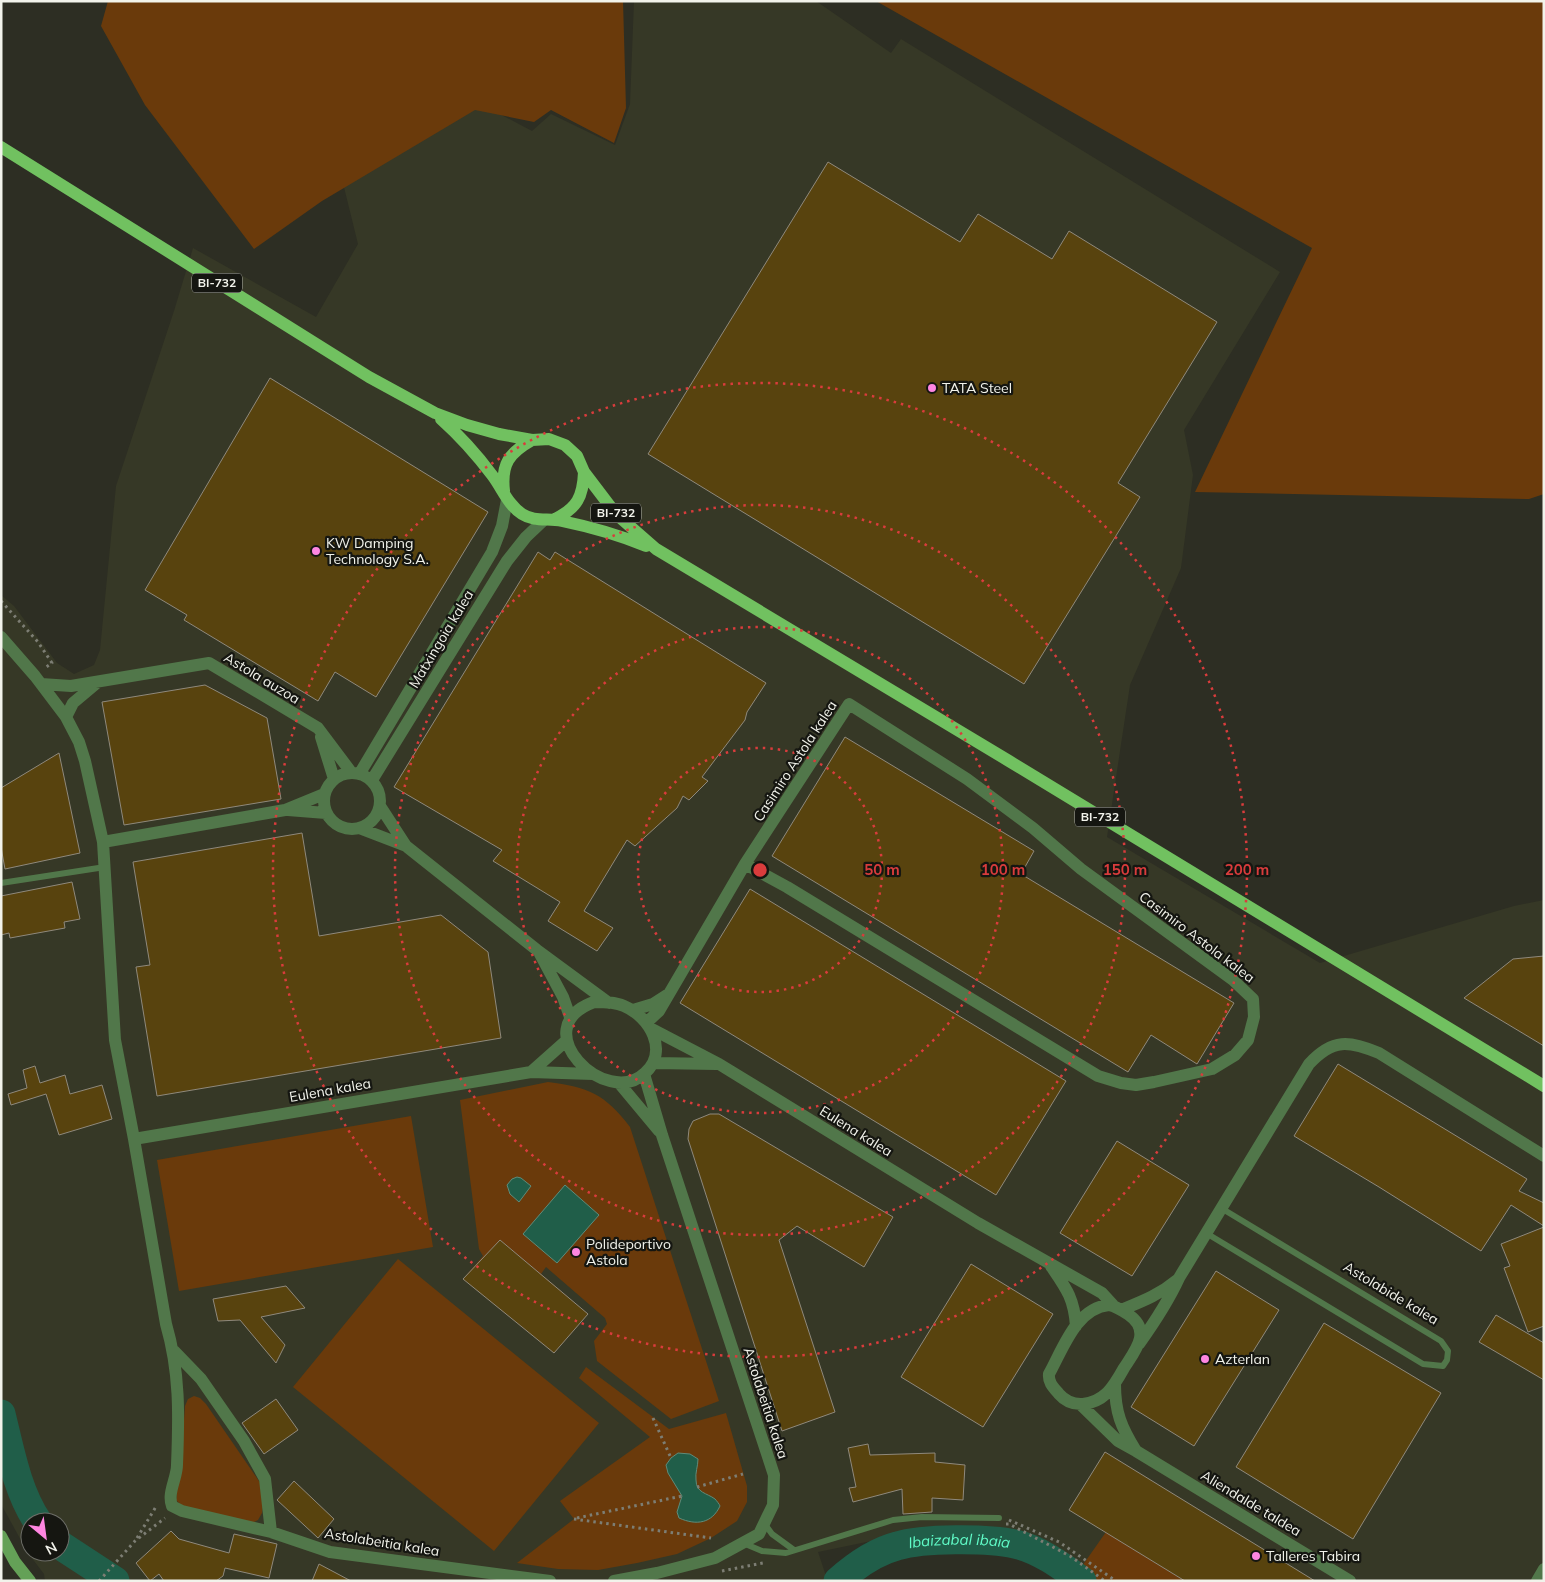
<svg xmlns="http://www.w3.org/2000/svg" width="1545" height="1582" font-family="Mulish,sans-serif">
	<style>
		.built { fill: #363826; fill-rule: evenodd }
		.green { fill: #6a3a0b }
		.water { fill: #205e49; stroke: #5f8b7a }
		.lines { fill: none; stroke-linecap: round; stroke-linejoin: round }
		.river { stroke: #205e49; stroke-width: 29 }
		.building { fill: #58430e; stroke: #8f897c }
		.path { stroke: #7d7e74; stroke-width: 3; stroke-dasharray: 2.5 4; stroke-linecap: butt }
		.lane { stroke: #51774a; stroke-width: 6 }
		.street { stroke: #51774a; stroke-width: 12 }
		.secondary { stroke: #64a157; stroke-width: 12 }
		.primary { stroke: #71c160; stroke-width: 12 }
		.ring { fill: none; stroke: #d93c3c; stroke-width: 2.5; stroke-dasharray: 2.5 5 }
		.poi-dot { fill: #fe86e1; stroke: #151611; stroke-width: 2 }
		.labels { text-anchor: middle; stroke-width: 4.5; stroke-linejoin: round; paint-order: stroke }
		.shield { fill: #151611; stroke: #b0b1aa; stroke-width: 1 }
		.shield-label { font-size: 12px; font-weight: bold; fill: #f2f3eb }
		.poi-label { font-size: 14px; fill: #f2f3eb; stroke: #151611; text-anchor: start }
		.street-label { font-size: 14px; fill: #f2f3eb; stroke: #151611 }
		.water-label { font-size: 15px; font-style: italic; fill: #60fcc8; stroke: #151611 }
		.centre { fill: #d93c3c; stroke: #151611; stroke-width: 2.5 }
		.ring-label { font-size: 15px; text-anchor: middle; font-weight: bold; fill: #d93c3c; stroke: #151611; stroke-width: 4.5; stroke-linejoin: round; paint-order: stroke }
	</style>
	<rect width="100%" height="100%" fill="#2d2e23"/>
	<!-- built -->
	<path class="built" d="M634 1H816L891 53 901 39 1280 272 1184 430 1193 475 1181 568 1130 685 1107 837 1320 963 1514 906 1544 900V1581H1095L1052 1548 1011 1534 972 1532 876 1540 818 1552 827 1579 826 1581H45L44 1574 28 1553 1 1504V595L14 606 57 663 74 674 94 665 100 650 116 486 174 311 193 248 316 317 358 244 341 175 422 73 532 131 551 114 615 145 630 104ZM30 1522H60V1552H30Z"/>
	<!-- green -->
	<path class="green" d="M108 1H623L626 108 614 143 551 110 534 122 475 110 322 201 254 249 145 105 101 26Z
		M876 1H1544V494L1529 499 1195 492 1312 248Z
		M548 1082C588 1087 605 1094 630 1127L719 1401 671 1419 597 1361 594 1341 607 1324 605 1318 546 1267 541 1274 588 1314 554 1353 463 1279 483 1256 479 1249 460 1100Z
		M411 1116 433 1247 179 1291 157 1160Z
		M398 1259 599 1423 494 1551 293 1387Z
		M586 1367 669 1429 726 1413 747 1486V1502L737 1521 711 1538 677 1554 637 1563 598 1570 558 1569 517 1563 574 1519 560 1501 650 1437 579 1378Z
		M194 1396 200 1398 206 1404 261 1484 263 1507 262 1513 258 1520 252 1523 182 1506 176 1500 182 1447 185 1406 188 1399Z
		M1106 1532 1185 1581H1095L1080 1569Z"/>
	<!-- water -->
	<path class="water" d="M517 1177 521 1178 531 1186 519 1202 510 1194 507 1185 512 1179Z
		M565 1185 599 1215 557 1263 523 1234Z
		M678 1453 690 1454 698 1459C698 1466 695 1473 696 1480 696 1493 707 1493 715 1499 716 1500 720 1505 720 1506 712 1523 697 1526 679 1518L677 1512 682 1496 668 1473 666 1465 671 1458Z"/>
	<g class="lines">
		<!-- river -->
		<g class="river">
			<path d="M1 1414C10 1450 17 1491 38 1522"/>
			<path d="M60 1545 115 1581"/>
			<path id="s1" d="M838 1581C855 1566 874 1552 897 1546 923 1538 988 1538 1015 1544 1039 1549 1063 1567 1082 1581"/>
		</g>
	</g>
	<!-- building -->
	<path class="building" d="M828 162 960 242 978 214 1052 259 1069 231 1217 322 1118 483 1140 497 1024 684 648 454Z
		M270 378 488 512 376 697 335 672 318 701 184 620 187 615 145 590Z
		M538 552 550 560 555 552 766 683 747 712 745 720 702 777 708 781 689 800 683 796 677 808 635 846 627 840 584 911 613 928 597 951 548 921 560 902 493 861 502 850 394 787Z
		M205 685 267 718 281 799 124 825 102 702Z
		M845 737 1034 851 1021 874 1234 1003 1197 1064 1151 1035 1128 1072 772 856Z
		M59 753 80 853 5 869 1 847V788Z
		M302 833 319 936 441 915 488 952 501 1038 157 1096 136 967 150 965 133 862Z
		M72 882 80 919 64 922 65 928 10 938 9 933 1 935V896Z
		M750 889 1066 1081 996 1195 680 1003Z
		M1544 956V1046L1464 998 1513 959Z
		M1338 1064 1527 1179 1519 1191 1544 1203V1226L1511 1205 1481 1251 1379 1187 1294 1136Z
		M35 1066 40 1083 65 1075 70 1094 102 1085 112 1119 59 1135 46 1094 11 1105 8 1094 27 1088 23 1070Z
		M710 1114H719L893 1217 864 1267 797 1226 779 1240 835 1412 782 1431 688 1139 689 1129 693 1121Z
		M1117 1141 1189 1185 1132 1276 1060 1233Z
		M1544 1227V1326L1528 1332 1504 1268 1510 1266 1501 1244Z
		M500 1240 588 1314 554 1353 463 1279Z
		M971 1264 1053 1314 983 1427 901 1377Z
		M1216 1271 1279 1310 1194 1446 1131 1407Z
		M286 1286 305 1308 261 1317 285 1345 276 1363 240 1320 218 1321 213 1299Z
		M1496 1315 1544 1343V1380L1479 1342Z
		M1324 1323 1441 1393 1353 1539 1236 1467Z
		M276 1399 298 1430 264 1454 242 1423Z
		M868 1444 870 1455 935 1453V1462L965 1465 963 1500 932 1498V1512L903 1514 902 1489 853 1502 849 1488 856 1487 848 1448Z
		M1105 1452 1315 1581H1185L1069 1510Z
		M294 1481 334 1519 318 1538 277 1500Z
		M171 1531 179 1539 229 1553 234 1534 277 1544 269 1578 225 1568 223 1576 216 1581H164L159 1574 150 1581 136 1563Z
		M319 1564 351 1581H312Z"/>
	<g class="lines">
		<!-- path -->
		<path class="path" d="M1 601 38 642 52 663 45 668
			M653 1418 671 1458
			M697 1487 743 1474
			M577 1518 682 1496
			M574 1519 711 1538
			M1009 1520 1059 1542 1116 1581
			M1006 1524H1009L1070 1556 1105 1581
			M137 1538 157 1505
			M722 1571 763 1563
			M99 1581 135 1541 165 1518"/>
		<!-- lane -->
		<path class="lane" d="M1 883 105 867
			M1206 1233 1423 1364 1443 1366 1447 1360 1448 1351 1441 1341 1221 1208
			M764 1523 772 1534 794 1550
			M743 1543 762 1551 786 1553 893 1520 922 1517 999 1518"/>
		<!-- street -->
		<path class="street" d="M1 637 35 676 66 717 79 742 85 761 103 842 115 1040 134 1139 166 1324C180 1372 179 1415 177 1465 177 1478 167 1493 172 1506L182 1511 271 1532 330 1552 550 1581
			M41 684 71 686 209 663 318 728 351 772
			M66 717 73 703 98 682
			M321 737 334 779
			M324 801a28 28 0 1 1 56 0a28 28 0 1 1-56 0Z
			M360 773 492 552 502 526 507 500
			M372 780 507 561 526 537 544 520
			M380 806 406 846
			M288 810 326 813
			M359 828 406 846 537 950 609 1003
			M103 842 285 810 324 794
			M540 954 563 997 570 1017
			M594 1002C604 1002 615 1002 624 1006 650 1017 669 1051 645 1073 606 1110 523 1028 594 1002Z
			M633 1010 653 1004 667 995
			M646 1023 659 1011 745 864 849 704 967 779 1033 828 1081 869 1233 980 1253 999 1254 1017 1248 1040 1235 1055 1212 1069 1154 1082 1136 1085 1121 1083 1098 1076 787 887 745 864
			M650 1028 719 1064 978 1223 1102 1293 1113 1305
			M654 1063 716 1064
			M531 1072 567 1040
			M619 1083 659 1131
			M134 1139 531 1072 593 1074
			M1051 1266C1066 1288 1074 1298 1076 1326
			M1109 1305C1116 1306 1123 1311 1129 1315 1152 1331 1135 1351 1124 1368 1119 1377 1114 1386 1107 1393 1093 1406 1072 1409 1059 1394 1054 1388 1048 1383 1049 1374 1063 1349 1076 1308 1109 1305Z
			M1121 1310C1143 1301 1159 1295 1177 1280
			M1139 1344C1154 1323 1168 1302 1179 1278L1309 1064C1333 1038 1349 1041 1379 1053L1544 1156
			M174 1351 201 1379 244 1441 265 1479 271 1532
			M1115 1384C1115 1412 1121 1427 1136 1451
			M1081 1405 1118 1441 1136 1451 1350 1581
			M614 1581 657 1573 715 1558 759 1534 773 1505 774 1475 662 1135 644 1074
			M1537 1581 1544 1569"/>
		<!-- secondary -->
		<path class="secondary" d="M1 1536 15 1562 30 1581"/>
		<!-- primary -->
		<path class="primary" d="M1 147 369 377 435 413 467 425 499 434 532 440 549 439 565 445 577 456 584 472 616 514 656 549 1009 761 1544 1086
			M441 419C460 436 477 455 492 475 502 488 508 505 522 514 534 522 548 518 562 521 591 527 619 535 646 546
			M504 491C501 464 509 453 532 440
			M555 519C577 508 583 497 584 472"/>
	</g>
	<!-- distance rings -->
	<g class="ring">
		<circle cx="760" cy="870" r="122"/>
		<circle cx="760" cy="870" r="243"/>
		<circle cx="760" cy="870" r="365"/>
		<circle cx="760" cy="870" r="487"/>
	</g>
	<!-- markers -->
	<g class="poi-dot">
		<circle cx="932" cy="388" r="5"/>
		<circle cx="316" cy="551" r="5"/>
		<circle cx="576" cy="1252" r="5"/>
		<circle cx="1205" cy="1359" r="5"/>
		<circle cx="1256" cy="1556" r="5"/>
	</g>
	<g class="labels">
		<!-- shield labels -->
		<g class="shield">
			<rect x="192" y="273.5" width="50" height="19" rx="4"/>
			<rect x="591" y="503.5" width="50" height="19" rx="4"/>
			<rect x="1075" y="807.5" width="50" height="19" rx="4"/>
		</g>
		<g class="shield-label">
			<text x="217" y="287">BI-732</text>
			<text x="616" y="517">BI-732</text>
			<text x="1100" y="821">BI-732</text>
		</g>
		<!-- poi labels -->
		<g class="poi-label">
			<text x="942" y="393">TATA Steel</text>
			<text x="326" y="548">KW Damping<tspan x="326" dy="16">Technology S.A.</tspan></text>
			<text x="586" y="1249">Polideportivo<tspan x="586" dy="16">Astola</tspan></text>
			<text x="1215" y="1364">Azterlan</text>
			<text x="1266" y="1561">Talleres Tabira</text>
		</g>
		<!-- street labels -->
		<g class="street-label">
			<text transform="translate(441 639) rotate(-59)" y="5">Matxingoia kalea</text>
			<text transform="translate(262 678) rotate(31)" y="5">Astola auzoa</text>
			<text transform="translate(795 761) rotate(-57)" y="5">Casimiro Astola kalea</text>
			<text transform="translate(1197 937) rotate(37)" y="5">Casimiro Astola kalea</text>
			<text transform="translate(330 1090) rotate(-10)" y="5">Eulena kalea</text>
			<text transform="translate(856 1131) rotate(32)" y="5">Eulena kalea</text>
			<text transform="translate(1391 1293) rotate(31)" y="5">Astolabide kalea</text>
			<text transform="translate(766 1403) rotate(72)" y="5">Astolabeitia kalea</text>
			<text transform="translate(1251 1503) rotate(31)" y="5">Aliendalde taldea</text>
			<text transform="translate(382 1542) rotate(9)" y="5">Astolabeitia kalea</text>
		</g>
		<!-- water labels -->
		<g class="water-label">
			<text dy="5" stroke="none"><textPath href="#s1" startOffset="132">Ibaizabal ibaia</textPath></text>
		</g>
	</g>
	<circle cx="760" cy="870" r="8" class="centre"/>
	<g class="ring-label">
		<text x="882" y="875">50 m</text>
		<text x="1003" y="875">100 m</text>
		<text x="1125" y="875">150 m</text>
		<text x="1247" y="875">200 m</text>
	</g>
	<!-- border -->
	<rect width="1545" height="1582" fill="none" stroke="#f2f3eb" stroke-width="5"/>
	<!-- north arrow -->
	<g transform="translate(45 1537) rotate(151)"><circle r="24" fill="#151611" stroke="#6d6e68"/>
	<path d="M0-4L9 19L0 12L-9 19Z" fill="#fe86e1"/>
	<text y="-8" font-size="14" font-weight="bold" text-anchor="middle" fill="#f2f3eb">N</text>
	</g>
</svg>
